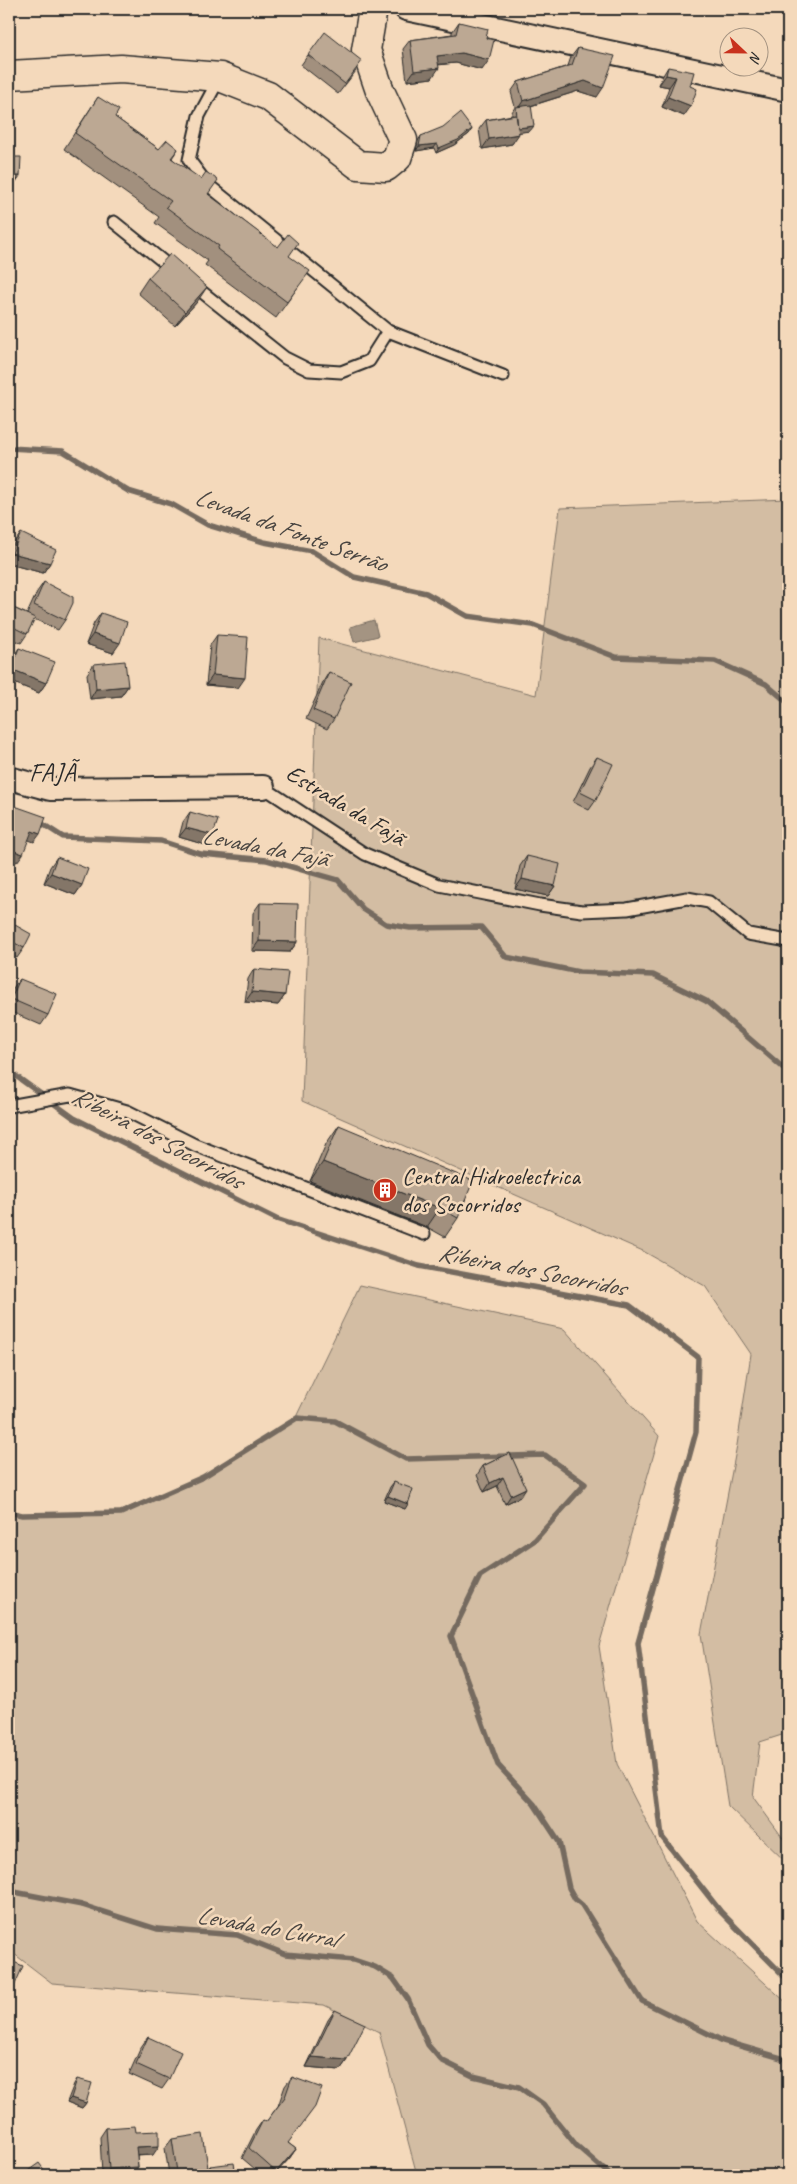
<svg xmlns="http://www.w3.org/2000/svg" width="797" height="2184" font-family="Caveat,sans-serif">
	<style>
		.green { fill: #d3bda3; stroke: #7f7467 }
		.water { fill: #a49482; stroke: #746a5f }
		.lines { fill: none; stroke-linecap: round; stroke-linejoin: round }
		.stream { stroke: #746a5f; stroke-width: 5.5 }
		.service-casing { stroke: #2b2b2b; stroke-width: 15 }
		.minor-casing { stroke: #2b2b2b; stroke-width: 26 }
		.tertiary-casing { stroke: #2b2b2b; stroke-width: 31 }
		.service { stroke: #f4d9bb; stroke-width: 11 }
		.minor { stroke: #f4d9bb; stroke-width: 22 }
		.tertiary { stroke: #f4d9bb; stroke-width: 28 }
		.wall { fill: #a2907e; stroke: #2b2b2b }
		.shaded-wall { fill: #847667; stroke: #2b2b2b }
		.building { fill: #bca893; stroke: #2b2b2b }
		.labels { text-anchor: middle; stroke-width: 5; stroke-linejoin: round; paint-order: stroke }
		.street-label { font-size: 24px; fill: #2b2b2b; stroke: #f4d9bb }
		.poi-label { font-size: 24px; fill: #2b2b2b; stroke: #f4d9bb; text-anchor: start }
		.water-label { font-size: 25px; font-style: italic; fill: #494541; stroke: #f4d9bb }
		.neighbourhood-label { font-size: 25px; letter-spacing: 1px; fill: #2b2b2b; stroke: #f4d9bb }
	</style>
	<rect width="100%" height="100%" fill="#f4d9bb"/>
	<filter id="ink" filterUnits="userSpaceOnUse"><feTurbulence type="fractalNoise" baseFrequency=".02" numOctaves="2"/><feDisplacementMap in="SourceGraphic" scale="10" xChannelSelector="R" yChannelSelector="G"/><feConvolveMatrix kernelMatrix="1 2 1 2 8 2 1 2 1" color-interpolation-filters="sRGB"/></filter>
	<g filter="url(#ink)">
		<!-- green -->
		<path class="green" d="M788 499V1733L760 1742 753 1797 788 1845V1864L728 1806 701 1634 737 1445 751 1354 705 1286 643 1251 302 1101 319 638 536 695 560 508Z
			M360 1285 564 1329 659 1436 599 1646 617 1764 697 1921 788 2004V2175H417L379 2032 324 2005 52 1983 9 1950V1510L22 1514 120 1511 203 1476 296 1417Z"/>
		<!-- water -->
		<path class="water" d="M374 620 378 636 354 642 350 627Z"/>
		<g class="lines">
			<!-- stream -->
			<path class="stream" d="M9 448 63 451 128 491 171 504 208 525 264 542 312 551 354 577 426 593 467 616 533 625 616 657 715 661 766 684 788 703
				M38 821 63 837 161 841 201 854 267 860 338 880 363 909 386 924 410 928 481 927 506 957 579 972 653 975 706 1001 788 1072
				M9 1071 74 1118 276 1219 419 1266 629 1305 698 1357 696 1432 638 1643 662 1837 721 1912 788 1980
				M9 1512 22 1515 121 1513 203 1477 297 1418 335 1421 406 1459 545 1455 585 1484 535 1540 480 1576 451 1636 498 1765 534 1804 559 1842 569 1888 575 1899 582 1905 642 2001 723 2041 788 2060
				M9 1891 82 1905 157 1929 237 1935 285 1954 354 1960 375 1967 393 1978 408 1999 428 2045 441 2060 473 2076 519 2087 543 2104 576 2145 610 2175"/>
			<!-- service casing -->
			<g class="service-casing">
				<path id="service" d="M220 77 199 116 189 160 207 184 388 331 503 376
					M114 222 175 271
					M192 284 285 358 309 370 341 372 369 361 388 331
					M263 787 365 854 439 885 540 905 582 911 627 909 687 898 709 902 748 934 788 941
					M9 1106 70 1095 127 1111 195 1145 424 1234"/>
			</g>
			<!-- minor casing -->
			<g class="minor-casing">
				<path id="minor" d="M406 9 788 90
					M9 778 50 789 263 787"/>
			</g>
			<!-- tertiary casing -->
			<g class="tertiary-casing">
				<path id="tertiary" d="M9 75 121 69 220 77 268 96 358 165 386 167 397 158 403 140 380 91 366 50 373 9"/>
			</g>
			<!-- service -->
			<use href="#service" class="service"/>
			<!-- minor -->
			<use href="#minor" class="minor"/>
			<!-- tertiary -->
			<use href="#tertiary" class="tertiary"/>
		</g>
		<!-- wall -->
		<path class="wall" d="M459 22 486 38 482 70 456 63 438 65 432 78 407 81 403 49 410 40 452 34V32Z
			M578 48 597 97 578 91 531 106 530 131 519 132 512 144 482 149 479 129 486 120 512 115V112L515 107 511 92 518 82 568 66 571 57Z
			M308 55 356 71 338 94 301 65Z
			M668 67 690 86 684 116 662 107 669 87 659 85 662 77Z
			M98 97 115 117 159 149H178L172 158 208 194 289 256 298 287 276 318 205 265 208 261 155 223 159 217 64 149Z
			M472 129 469 134 454 145 436 153 434 148 416 151 418 141 421 136Z
			M148 278 197 302 175 326 138 293Z
			M21 533 50 563 43 573 9 564V554L14 543Z
			M44 582 65 620 58 630 34 619 27 634 21 643 9 638V606L27 614 37 592Z
			M101 613 113 653 86 644 94 623Z
			M217 635 238 688 206 685 210 645Z
			M19 648 46 683 39 693 9 681V667L12 658Z
			M94 664 128 686 121 696 90 699 87 674Z
			M329 672 334 719 327 729 306 719 323 682Z
			M597 757 596 800 589 810 573 802 590 767Z
			M190 812 206 845 179 837 183 822Z
			M527 856 555 886 548 896 515 889 520 866Z
			M57 857 82 885 75 895 44 883 50 867Z
			M260 903 297 942 290 952 252 951 253 913Z
			M15 925 24 948 17 958 9 953V934Z
			M254 969 285 995 278 1005 245 1002 248 979Z
			M20 979 48 1015 41 1025 9 1011V999L13 988Z
			M339 1125 458 1218 445 1237 427 1227 310 1181 326 1144Z
			M510 1453 520 1497 505 1504 497 1486 484 1492 477 1475 483 1466Z
			M394 1482 405 1509 384 1501 390 1487Z
			M335 2010 347 2060 340 2070 306 2067 328 2020Z
			M148 2037 169 2079 162 2089 129 2074 141 2047Z
			M292 2077 288 2143 296 2149 289 2159 274 2175H262L242 2158 256 2130 263 2120 266 2122 278 2106 285 2086Z
			M77 2079 86 2103 82 2108 67 2102 74 2084Z
			M106 2128 136 2132 153 2155 137 2156 138 2167 132 2175H102L100 2137Z
			M172 2139 203 2175H169L165 2148Z
			M210 2166 236 2175H204Z"/>
		<!-- shaded-wall -->
		<path class="shaded-wall" d="M462 53 489 60 482 70 456 63 430 65 437 56Z
			M439 68 432 78 407 81 414 71Z
			M666 75 676 77 669 87 659 85Z
			M585 81 603 88 597 97 578 91 517 110 523 101Z
			M668 97 691 106 684 116 662 107Z
			M534 126 530 131 515 133 518 128Z
			M472 129 469 134 454 145 436 153 439 148Z
			M519 134 512 144 482 149 489 139Z
			M437 144 434 148 416 151 419 146Z
			M9 176H20L13 186H9Z
			M207 287 197 302 175 326 185 312Z
			M12 553 50 563 43 573 9 564V557Z
			M93 634 120 643 113 653 86 644Z
			M11 669 46 683 39 693 9 681V672Z
			M213 675 245 678 238 688 206 685Z
			M128 686 121 696 90 699 96 689Z
			M186 828 213 835 206 845 179 837Z
			M32 831 40 834 34 842 26 839Z
			M9 849 23 854 17 862 9 859Z
			M51 873 82 885 75 895 44 883Z
			M522 879 555 886 548 896 515 889Z
			M259 941 297 942 290 952 252 951Z
			M252 992 285 995 278 1005 245 1002Z
			M323 1162 440 1208 427 1227 310 1181Z
			M503 1477 497 1486 484 1492 490 1483Z
			M526 1488 520 1497 505 1504 511 1495Z
			M388 1496 408 1504 405 1509 384 1501Z
			M312 2057 347 2060 340 2070 306 2067Z
			M71 2098 86 2103 82 2108 67 2102Z
			M159 2146 153 2155 130 2156 136 2147Z
			M296 2149 289 2159 274 2175H273Z
			M138 2167 132 2175H105L109 2169Z
			M208 2168 203 2175H175L177 2172Z"/>
		<!-- building -->
		<path class="building" d="M459 22 488 29 486 38 494 40 489 60 462 53 437 56 439 68 414 71 410 40 456 34Z
			M325 32 362 61 345 84 308 55Z
			M578 48 615 56 603 88 585 81 523 101 518 82 572 65Z
			M668 67 694 72 690 86 697 89 691 106 668 97 676 77 666 75Z
			M98 97 119 110 115 117 159 149 167 140 178 149 171 158 201 179 206 172 218 180 208 194 278 247 288 234 298 243 289 256 310 271 287 302 217 249 219 246 166 207 171 201 75 133Z
			M531 105 534 126 518 128 516 107Z
			M460 113 472 129 458 140 439 148 437 144 419 146 421 136 443 127Z
			M516 115 519 134 489 139 486 120Z
			M9 157H21L20 176H9Z
			M170 254 207 287 185 312 148 278Z
			M21 533 56 550 50 563 12 553Z
			M44 582 73 597V603L65 620 34 605Z
			M9 606 35 618 27 634 9 625Z
			M101 613 127 622 120 643 93 634Z
			M217 635 248 637 245 678 213 675Z
			M19 648 55 662 46 683 11 669Z
			M125 661 128 686 96 689 94 664Z
			M329 672 351 682 334 719 313 710Z
			M597 757 613 764 596 800 580 792Z
			M9 804 46 817 40 834 32 831 23 854 9 849Z
			M190 812 218 820 213 835 186 828Z
			M527 856 560 864 555 886 522 879Z
			M57 857 88 869 82 885 51 873Z
			M260 903 298 904 297 942 259 941Z
			M15 925 31 934 24 948 9 940V936Z
			M254 969 288 972 285 995 252 992Z
			M20 979 57 994 48 1015 11 999Z
			M339 1125 473 1181 458 1218 440 1208 323 1162Z
			M9 1190 16 1193 10 1208 9 1207Z
			M510 1453 526 1488 511 1495 503 1477 490 1483 483 1466Z
			M394 1482 413 1489 408 1504 388 1496Z
			M9 1960 23 1966 9 1998Z
			M335 2010 365 2024 347 2060 312 2057Z
			M148 2037 181 2052 169 2079 136 2064Z
			M292 2077 322 2088 315 2107 288 2143 296 2149 276 2172 249 2148 263 2120 266 2122 285 2097Z
			M77 2079 92 2083 86 2103 71 2098Z
			M135 2126 136 2132 159 2131V2146L136 2147 138 2167 109 2169 106 2128Z
			M203 2134 208 2168 177 2172 172 2139Z
			M39 2163 48 2175H22Z
			M234 2163 236 2175H212L210 2166Z"/>
	</g>
	<!-- icons -->
	<defs>
		<g id="building-disc" transform="scale(1.25)"><circle r="9.5" fill="#c8321e" stroke="#f4d9bb"/><path d="M-4-6H4V6H1V3H-1V6H-4ZM-2.5-4.3h1.7v1.8h-1.7ZM.8-4.3h1.7v1.8H.8ZM-2.5-1h1.7V.8h-1.7ZM.8-1h1.7V.8H.8Z" fill="#fff"/></g>
	</defs>
	<g fill-rule="evenodd">
		<use href="#building-disc" x="385" y="1190"/>
	</g>
	<g class="labels">
		<!-- street labels -->
		<g class="street-label">
			<text transform="translate(346 805) rotate(31)" y="8">Estrada da Fajã</text>
		</g>
		<!-- poi labels -->
		<g class="poi-label">
			<text x="402" y="1184">Central Hidroelectrica<tspan x="402" dy="28">dos Socorridos</tspan></text>
		</g>
		<!-- water labels -->
		<g class="water-label">
			<text transform="translate(291 529) rotate(20)" y="9">Levada da Fonte Serrão</text>
			<text transform="translate(265 846) rotate(11)" y="9">Levada da Fajã</text>
			<text transform="translate(158 1137) rotate(28)" y="9">Ribeira dos Socorridos</text>
			<text transform="translate(532 1269) rotate(11)" y="9">Ribeira dos Socorridos</text>
			<text transform="translate(267 1926) rotate(10)" y="9">Levada do Curral</text>
		</g>
		<!-- neighbourhood labels -->
		<g class="neighbourhood-label">
			<text x="53" y="781">FAJÃ</text>
		</g>
	</g>
	<!-- margin -->
	<rect width="797" height="2184" fill="none" stroke="#f4d9bb" stroke-width="30"/>
	<rect x="15" y="15" width="767" height="2154" fill="none" stroke="#2b2b2b" stroke-width="2" filter="url(#ink)"/>
	<!-- north arrow -->
	<g transform="translate(744 52) rotate(112)"><circle r="24" fill="#f4d9bb" stroke="#a49381"/>
	<path d="M0-4L9 19L0 12L-9 19Z" fill="#c8321e"/>
	<text y="-8" font-size="14" font-weight="bold" text-anchor="middle" fill="#2b2b2b">N</text>
	</g>
</svg>
